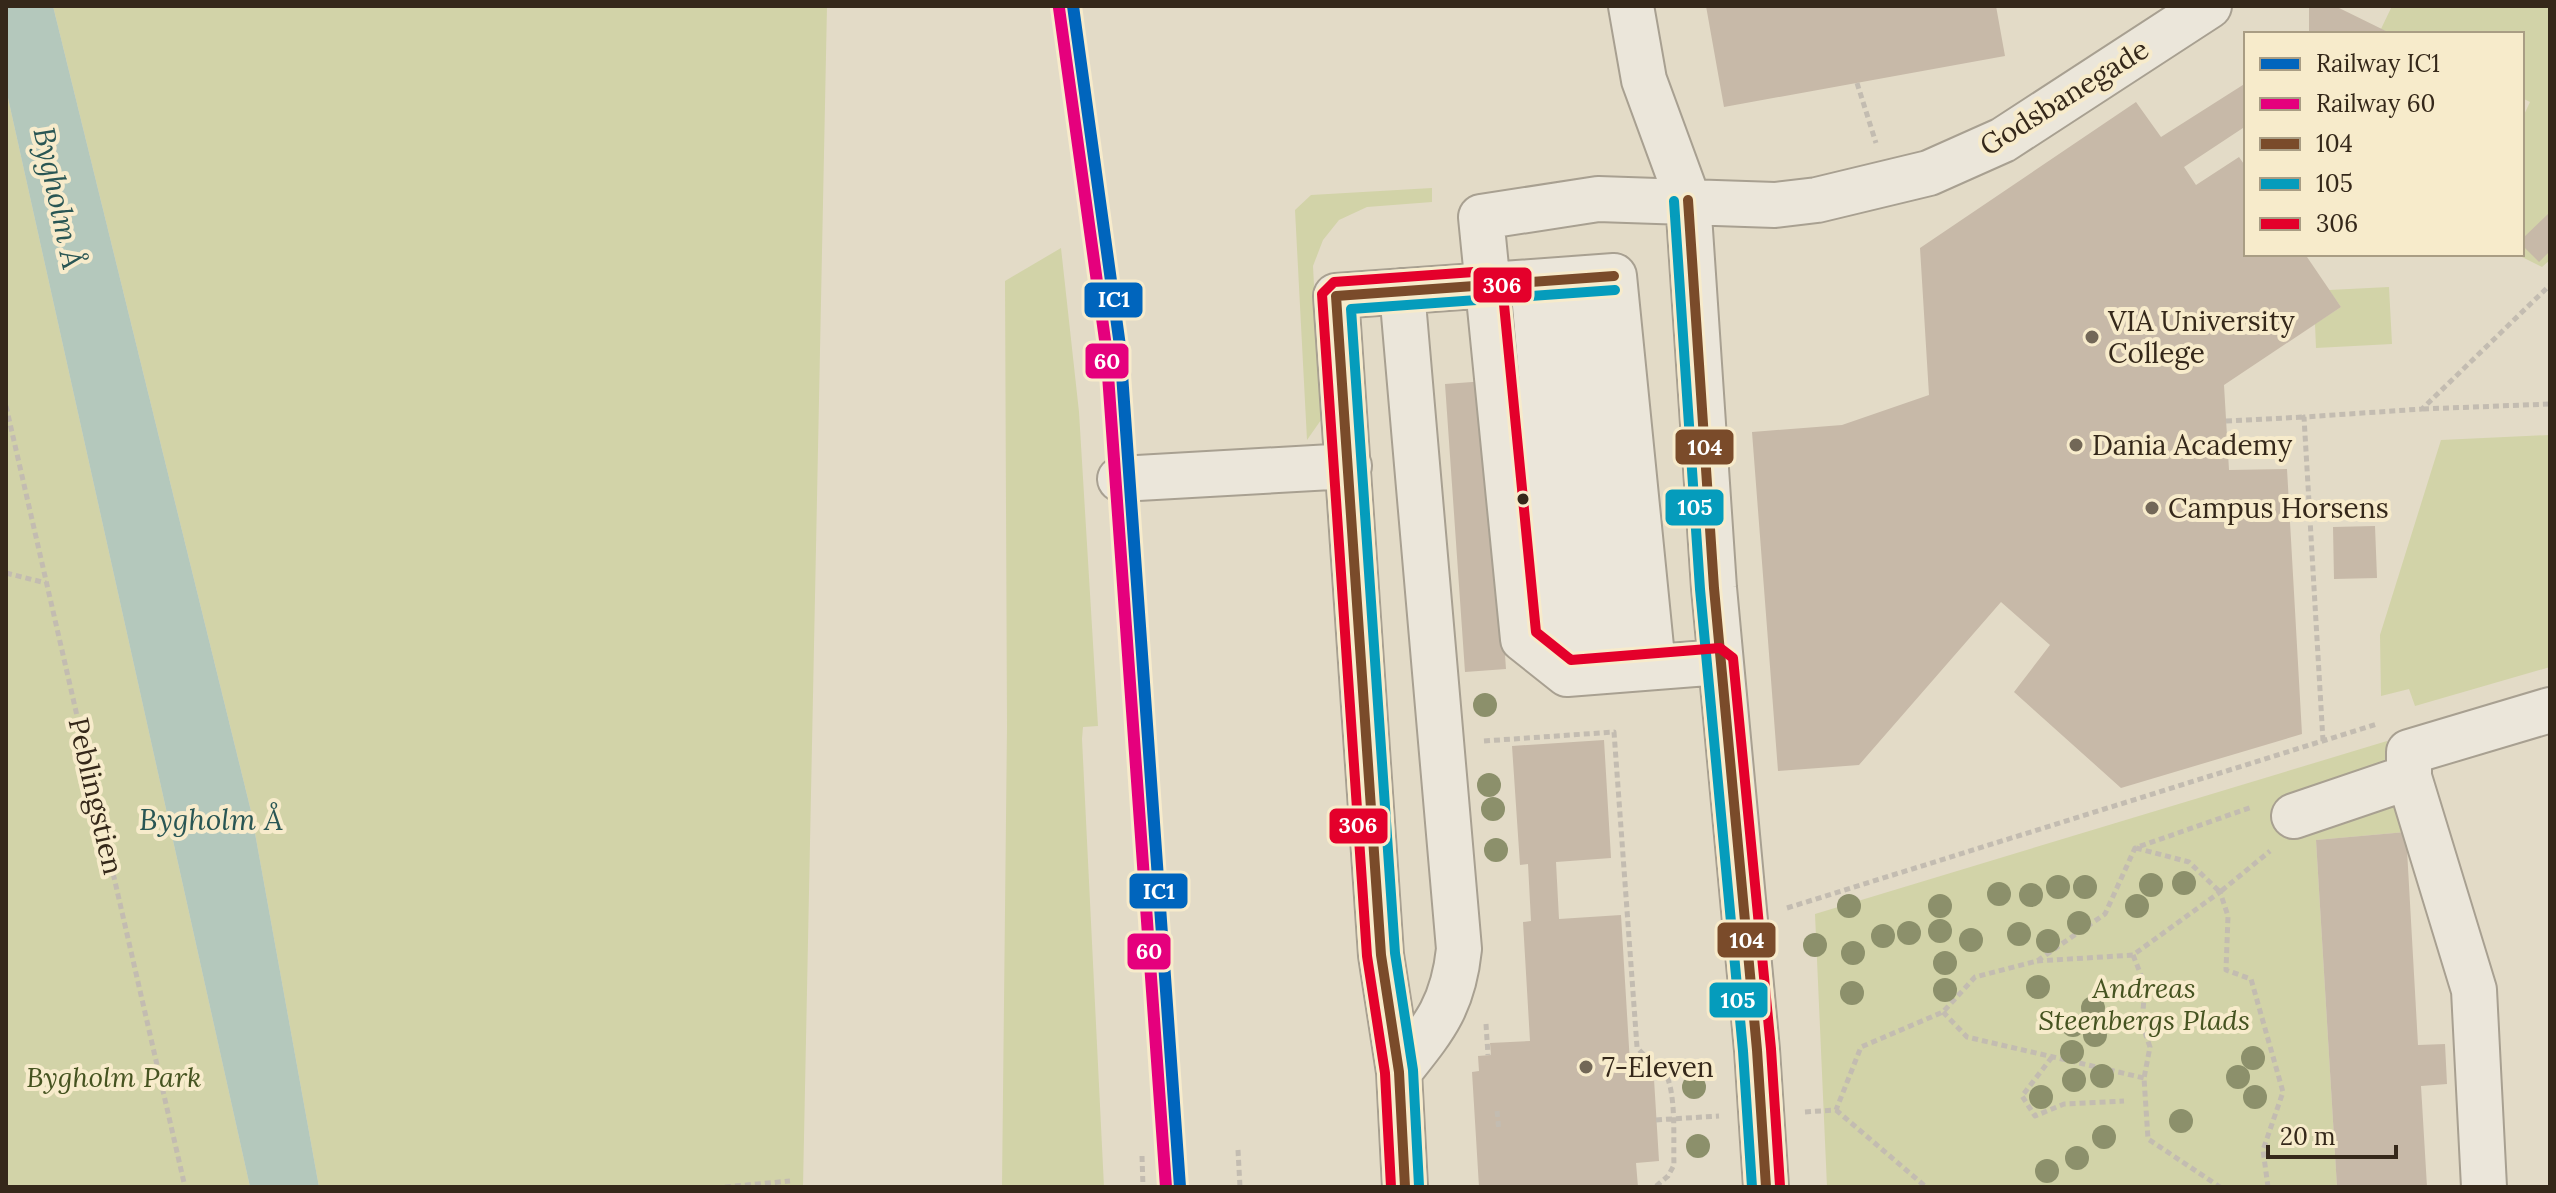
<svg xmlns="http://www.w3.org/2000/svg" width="2556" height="1193" font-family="Lora,serif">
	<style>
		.green { fill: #d2d3a8 }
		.water { fill: #b4c8bc }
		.building { fill: #c7b9a8 }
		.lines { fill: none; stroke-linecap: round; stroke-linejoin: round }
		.minor-casing { stroke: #a8a091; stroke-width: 48 }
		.path { stroke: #c3bcb1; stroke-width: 5; stroke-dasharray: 6 4; stroke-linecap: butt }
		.minor { stroke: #ebe6da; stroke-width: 44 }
		.bus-1-casing { stroke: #f7ebcb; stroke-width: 16 }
		.bus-2-casing { stroke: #f7ebcb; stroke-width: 16 }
		.bus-3-casing { stroke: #f7ebcb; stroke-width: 16 }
		.bus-1 { stroke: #7a4b2a; stroke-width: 10 }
		.bus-2 { stroke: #059cbc; stroke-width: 10 }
		.bus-3 { stroke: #e4002b; stroke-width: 10 }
		.rail-1-casing { stroke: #f7ebcb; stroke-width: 18 }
		.rail-2-casing { stroke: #f7ebcb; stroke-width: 18 }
		.rail-1 { stroke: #0065bd; stroke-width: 12 }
		.rail-2 { stroke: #e5007d; stroke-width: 12 }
		.tree { fill: #8c906b }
		.poi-dot { fill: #726757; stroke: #f7ebcb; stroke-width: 3 }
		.bus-dot { fill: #35281a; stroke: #f7ebcb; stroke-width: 3 }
		.labels { text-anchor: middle; stroke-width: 8; stroke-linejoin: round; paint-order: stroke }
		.street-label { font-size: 28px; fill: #35281a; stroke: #f7ebcb }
		.poi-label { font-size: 28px; fill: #35281a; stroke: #f7ebcb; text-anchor: start }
		.park-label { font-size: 28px; font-style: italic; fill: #455320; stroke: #f7ebcb }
		.water-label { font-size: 30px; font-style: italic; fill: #295654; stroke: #f7ebcb }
		.line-badge { stroke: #f7ebcb; stroke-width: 3 }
		.badge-label { font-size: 22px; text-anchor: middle; font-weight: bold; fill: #fff }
	</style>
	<rect width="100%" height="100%" fill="#e3dbc7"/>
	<!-- green -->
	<path class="green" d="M53 6H827L803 1187H319L251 811Z
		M2392 6H2550V260L2542 267 2516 254H2522V119L2530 102 2522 98V34H2392L2381 29Z
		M6 89 250 1187H6Z
		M1432 188V202L1367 207 1339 220 1323 240 1313 266 1321 420 1307 440 1295 210 1311 195Z
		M1061 248 1079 412 1098 726 1083 727 1082 739 1104 1187H1002L1007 726 1005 281Z
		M2389 287 2392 344 2316 348 2315 324 2341 307 2329 290Z
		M2550 435V667L2415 706 2409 689 2381 696 2380 635 2441 440Z
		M2387 741 2406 832 2316 840 2337 1187H1827L1815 914Z"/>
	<!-- water -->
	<path class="water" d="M6 6H53L251 811 319 1187H250L6 89Z"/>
	<!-- building -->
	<path class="building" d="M1706 6H1996L2005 56 1724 107Z
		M2309 6H2335L2392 34H2309Z
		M2246 83V126L2184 167 2196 185 2239 157 2246 167V254H2305L2341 307 2224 385 2229 470 2287 469 2302 734 2121 788 2014 692 2050 645 2001 602 1859 765 1778 771 1752 432 1842 425 1929 395 1920 248 2136 102 2161 137Z
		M2550 212V251L2539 262 2522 245V239Z
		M1486 381 1506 669 1465 672 1445 384Z
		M2375 526 2377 578 2334 579 2333 527Z
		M1604 740 1611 858 1556 862 1559 919 1621 915 1631 1080 1654 1079 1659 1161 1636 1163 1638 1187H1479L1472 1072 1479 1071 1478 1056 1491 1055 1490 1043 1530 1041 1523 922 1531 921 1528 864 1520 865 1512 746Z
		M2406 832 2418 1045 2445 1044 2447 1084 2421 1086 2427 1187H2337L2316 840Z"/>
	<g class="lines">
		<!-- minor casing -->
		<g class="minor-casing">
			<path id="minor" d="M1631 6 1644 80 1688 200 1714 588 1757 1050 1766 1187
				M1576 279 1610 670
				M1533 282 1567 674
				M1120 479 1349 466
				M1720 662 1567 674 1523 639 1481 217 1598 199 1775 205 1817 200 1929 173 2003 140 2209 6
				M2409 777 2474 990 2484 1187
				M2294 816 2409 777V752L2550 710
				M1399 1072C1433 1029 1453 1007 1459 949L1402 291
				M1405 1187 1399 1072 1381 955 1336 296 1614 276 1653 667"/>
		</g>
		<!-- path -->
		<path class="path" d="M1857 83 1876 143
			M6 406 185 1187
			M2423 409 2550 404
			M2226 421 2304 417
			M6 573 46 583
			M1484 741 1614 732 1637 1047C1645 1059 1658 1062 1664 1071 1677 1090 1673 1141 1674 1165L1668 1176 1655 1187
			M2323 741 2304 417 2422 409 2550 285
			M2136 848 2189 862 2220 892 2270 851
			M1787 908 2377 724
			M2133 955 2145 985 2142 1024 2150 1047 2144 1078 2148 1139 2220 1187
			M2037 961 2133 955 2220 892 2228 916 2226 970 2251 979 2283 1092 2263 1150 2268 1187
			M1943 1012 1967 1037 2144 1078
			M1486 1024 1488 1055
			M2052 1057 2022 1096 2035 1116 2064 1104 2124 1101
			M1836 1110 1926 1187
			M1497 1111 1499 1131
			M1805 1112 1836 1110 1861 1047 1943 1012 1975 977 2037 961 2105 914 2135 848 2252 807
			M1656 1120 1719 1116
			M1238 1150 1240 1187
			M1142 1156 1143 1187
			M725 1187 790 1181"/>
		<!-- minor -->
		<use href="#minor" class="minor"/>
		<!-- bus-1 casing -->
		<g class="bus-1-casing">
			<path id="bus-1" d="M1688 200 1714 588 1757 1050 1766 1187
				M1405 1187 1399 1072 1381 955 1336 296 1614 276"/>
		</g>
		<!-- bus-2 casing -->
		<g class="bus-2-casing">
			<path id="bus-2" d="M1674 201 1700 589 1743 1051 1752 1187
				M1419 1186 1413 1070 1395 953 1351 309 1615 290"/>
		</g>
		<!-- bus-3 casing -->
		<g class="bus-3-casing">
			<path id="bus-3" d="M1391 1187 1385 1073 1367 956 1322 294 1334 282 1488 271 1497 274 1502 284 1536 632 1571 660 1720 648 1733 658 1771 1049 1780 1186"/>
		</g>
		<!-- bus-1 -->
		<use href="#bus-1" class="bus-1"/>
		<!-- bus-2 -->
		<use href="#bus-2" class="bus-2"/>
		<!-- bus-3 -->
		<use href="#bus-3" class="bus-3"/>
		<!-- rail-1 casing -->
		<g class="rail-1-casing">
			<path id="rail-1" d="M1073 6 1120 346 1180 1187"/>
		</g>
		<!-- rail-2 casing -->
		<g class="rail-2-casing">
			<path id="rail-2" d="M1059 8 1106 347 1166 1187"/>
		</g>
		<!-- rail-1 -->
		<use href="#rail-1" class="rail-1"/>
		<!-- rail-2 -->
		<use href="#rail-2" class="rail-2"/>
	</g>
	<!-- trees -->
	<g class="tree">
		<circle cx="1485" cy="705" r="12"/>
		<circle cx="1489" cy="785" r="12"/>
		<circle cx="1493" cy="809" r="12"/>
		<circle cx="1496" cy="850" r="12"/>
		<circle cx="2184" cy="883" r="12"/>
		<circle cx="2151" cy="885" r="12"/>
		<circle cx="2058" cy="887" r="12"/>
		<circle cx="2085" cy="887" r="12"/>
		<circle cx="1999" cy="894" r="12"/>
		<circle cx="2031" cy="895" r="12"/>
		<circle cx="1849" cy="906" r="12"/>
		<circle cx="1940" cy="906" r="12"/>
		<circle cx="2137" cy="906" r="12"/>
		<circle cx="2079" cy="923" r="12"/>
		<circle cx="1940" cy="931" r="12"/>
		<circle cx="1909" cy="933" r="12"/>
		<circle cx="2019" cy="934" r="12"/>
		<circle cx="1883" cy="936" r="12"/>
		<circle cx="1971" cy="940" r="12"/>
		<circle cx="2048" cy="941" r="12"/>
		<circle cx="1815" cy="945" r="12"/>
		<circle cx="1853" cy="953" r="12"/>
		<circle cx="1945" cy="963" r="12"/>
		<circle cx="2038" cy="987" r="12"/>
		<circle cx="1945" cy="990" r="12"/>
		<circle cx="1852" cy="993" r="12"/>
		<circle cx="2093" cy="1008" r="12"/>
		<circle cx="2073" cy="1025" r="12"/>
		<circle cx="2095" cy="1035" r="12"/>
		<circle cx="2072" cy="1052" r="12"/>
		<circle cx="2253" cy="1058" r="12"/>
		<circle cx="2102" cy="1076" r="12"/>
		<circle cx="2238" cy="1077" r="12"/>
		<circle cx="2074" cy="1080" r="12"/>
		<circle cx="1694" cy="1087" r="12"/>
		<circle cx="2041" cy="1097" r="12"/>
		<circle cx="2255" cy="1097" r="12"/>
		<circle cx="2181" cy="1121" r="12"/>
		<circle cx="2104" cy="1137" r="12"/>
		<circle cx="1698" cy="1146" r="12"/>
		<circle cx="2077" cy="1158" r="12"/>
		<circle cx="2047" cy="1171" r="12"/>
	</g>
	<!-- markers -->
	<g class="poi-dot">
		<circle cx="2092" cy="337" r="8"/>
		<circle cx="2076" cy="445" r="8"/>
		<circle cx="2152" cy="508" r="8"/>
		<circle cx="1586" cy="1067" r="8"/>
	</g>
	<circle class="bus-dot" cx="1523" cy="499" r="7"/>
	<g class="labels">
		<!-- street labels -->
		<g class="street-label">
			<text transform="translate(2064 97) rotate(-32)" y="10">Godsbanegade</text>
			<text transform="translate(96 796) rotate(77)" y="10">Peblingstien</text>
		</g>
		<!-- poi labels -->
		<g class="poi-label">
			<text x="2108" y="331">VIA University<tspan x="2108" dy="32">College</tspan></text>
			<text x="2092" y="455">Dania Academy</text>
			<text x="2168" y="518">Campus Horsens</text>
			<text x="1602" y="1077">7-Eleven</text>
		</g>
		<!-- park labels -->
		<g class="park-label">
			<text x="2144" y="998">Andreas<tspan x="2144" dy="32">Steenbergs Plads</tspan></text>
			<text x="114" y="1087">Bygholm Park</text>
		</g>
		<!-- water labels -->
		<g class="water-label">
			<text transform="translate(58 198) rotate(78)" y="10">Bygholm Å</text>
			<text x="211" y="830">Bygholm Å</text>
		</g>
	</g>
	<g class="line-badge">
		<rect x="1472" y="266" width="61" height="38" rx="8" fill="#e4002b"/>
		<rect x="1083" y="281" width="61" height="38" rx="8" fill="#0065bd"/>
		<rect x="1084" y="342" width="46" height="38" rx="8" fill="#e5007d"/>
		<rect x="1674" y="428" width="61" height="38" rx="8" fill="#7a4b2a"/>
		<rect x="1664" y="488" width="61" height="39" rx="8" fill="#059cbc"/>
		<rect x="1328" y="807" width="61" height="38" rx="8" fill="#e4002b"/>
		<rect x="1128" y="872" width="61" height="38" rx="8" fill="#0065bd"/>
		<rect x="1716" y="921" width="61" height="38" rx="8" fill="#7a4b2a"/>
		<rect x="1126" y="932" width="46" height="39" rx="8" fill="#e5007d"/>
		<rect x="1708" y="981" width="61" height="38" rx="8" fill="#059cbc"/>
	</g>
	<g class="badge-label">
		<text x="1502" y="293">306</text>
		<text x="1114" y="307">IC1</text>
		<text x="1107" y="369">60</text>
		<text x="1705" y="455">104</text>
		<text x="1695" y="515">105</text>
		<text x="1358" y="833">306</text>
		<text x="1159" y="899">IC1</text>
		<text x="1747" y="948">104</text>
		<text x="1149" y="959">60</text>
		<text x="1738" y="1008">105</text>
	</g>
	<!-- border -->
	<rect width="2556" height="1193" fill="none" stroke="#35281a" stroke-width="16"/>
	<!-- legend -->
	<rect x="2244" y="32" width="280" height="224" fill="#f7ebcb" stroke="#a99d84" stroke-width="2"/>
	<rect x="2260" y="58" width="40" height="12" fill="#0065bd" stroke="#a99d84" stroke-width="2"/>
	<text x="2316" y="72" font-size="24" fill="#35281a">Railway IC1</text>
	<rect x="2260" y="98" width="40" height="12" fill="#e5007d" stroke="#a99d84" stroke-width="2"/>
	<text x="2316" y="112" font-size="24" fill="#35281a">Railway 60</text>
	<rect x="2260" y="138" width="40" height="12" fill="#7a4b2a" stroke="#a99d84" stroke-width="2"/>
	<text x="2316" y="152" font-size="24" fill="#35281a">104</text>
	<rect x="2260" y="178" width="40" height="12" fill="#059cbc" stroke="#a99d84" stroke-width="2"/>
	<text x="2316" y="192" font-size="24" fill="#35281a">105</text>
	<rect x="2260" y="218" width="40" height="12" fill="#e4002b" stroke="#a99d84" stroke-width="2"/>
	<text x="2316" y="232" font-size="24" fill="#35281a">306</text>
	<!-- scale -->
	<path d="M2268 1145v12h128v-12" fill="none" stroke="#35281a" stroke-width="4"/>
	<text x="2280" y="1145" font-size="24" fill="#35281a" stroke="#f7ebcb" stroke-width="6" paint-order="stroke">20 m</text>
</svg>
